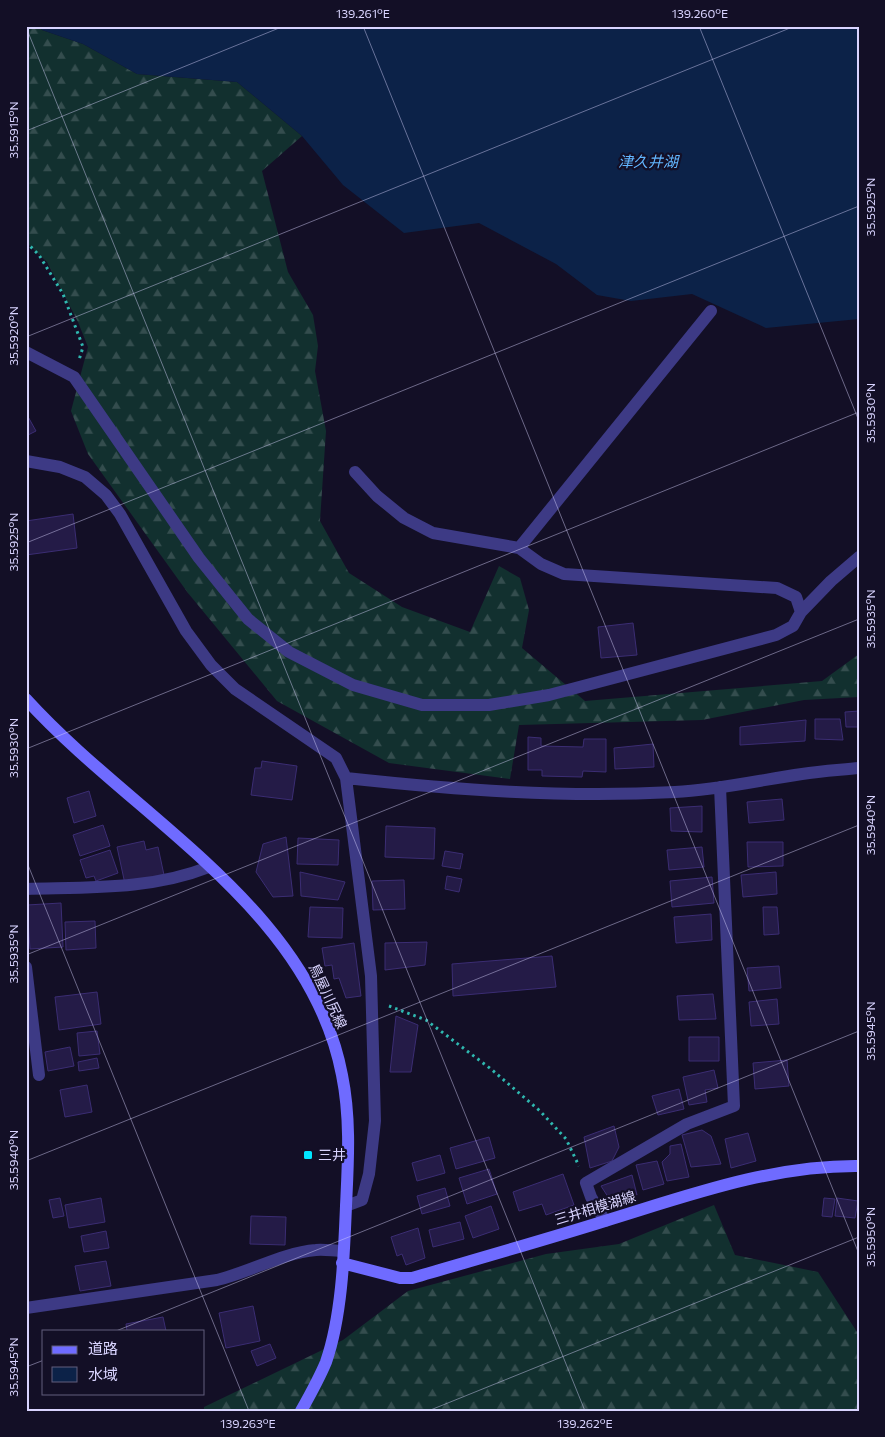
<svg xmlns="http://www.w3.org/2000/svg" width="885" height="1437" font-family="Commissioner,'Noto Sans JP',sans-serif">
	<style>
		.forest { fill: url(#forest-firs) }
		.water { fill: #0c2248 }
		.building { fill: #241b47; stroke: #3b2d73 }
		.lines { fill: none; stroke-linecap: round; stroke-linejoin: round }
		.path { stroke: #2fb8b0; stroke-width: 3; stroke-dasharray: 2.5 4; stroke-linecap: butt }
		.minor { stroke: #3d3a85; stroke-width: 12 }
		.secondary { stroke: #6f6bff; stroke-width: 12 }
		.ticks { fill: none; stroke: #d9d4ff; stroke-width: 1; stroke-opacity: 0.45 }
		.poi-dot { fill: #00e5ff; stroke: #130f26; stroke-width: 2 }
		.labels { text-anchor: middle; stroke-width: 4.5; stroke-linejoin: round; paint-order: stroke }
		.street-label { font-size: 14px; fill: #d9d4ff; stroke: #130f26 }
		.poi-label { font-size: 14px; fill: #d9d4ff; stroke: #130f26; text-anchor: start }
		.water-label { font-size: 15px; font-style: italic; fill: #62b6ff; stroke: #130f26 }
		.neatline { fill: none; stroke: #d9d4ff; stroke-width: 2 }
		.ticks-label { font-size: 12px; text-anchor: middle; fill: #d9d4ff }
	</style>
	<defs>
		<pattern id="forest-firs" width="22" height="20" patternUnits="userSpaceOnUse" patternTransform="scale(1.25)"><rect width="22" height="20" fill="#12302f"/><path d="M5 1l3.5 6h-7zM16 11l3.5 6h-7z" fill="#344d4e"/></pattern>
	</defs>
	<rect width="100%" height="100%" fill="#130f26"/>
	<!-- forest -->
	<path class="forest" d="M26 26H39L42 30 83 44 137 74 237 82 302 136 262 171 288 272 313 315 318 346 315 371 326 431 320 521 349 573 402 607 470 632 499 566 520 578 529 610 522 648 585 701 822 681 859 654V697L804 700 702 720 519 725 510 779 389 763 277 701 188 593 88 454 71 411 88 347 78 322 47 262 26 242Z
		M714 1205 735 1255 818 1272 859 1335V1411H204V1407L343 1340 408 1291 546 1254 619 1244Z"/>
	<!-- water -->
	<path class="water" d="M39 26H859V319L766 328 692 294 631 301 597 295 556 264 479 223 404 233 343 185 302 136 237 82 137 74 83 44 42 30Z"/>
	<!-- building -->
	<path class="building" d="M26 413 36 431 26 436Z
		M73 514 77 548 26 555V521Z
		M633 623 637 655 601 658 598 627Z
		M859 711V727H846L845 712Z
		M815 719H840L843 740 815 739Z
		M806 720 805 741 740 745V727Z
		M528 737 541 738V746L583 747 584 739H606V772L583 771 582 777 542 776V770H528Z
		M653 744 654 767 615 769 614 748Z
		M262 761 297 766 292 800 251 795 255 768H261Z
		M89 791 96 816 74 823 67 798Z
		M782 799 784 820 749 823 747 802Z
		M702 806V832L671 831 670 808Z
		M103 825 110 846 80 856 73 835Z
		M386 826 435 828 434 859 385 857Z
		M286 837 293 896 273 897 256 872 263 844Z
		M298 838 339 840 338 865 297 864Z
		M144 841 146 850 158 847 164 875 125 884 117 847Z
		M747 842H783V866L748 867Z
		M702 847 704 867 669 870 667 850Z
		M110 850 118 873 96 881 94 876 86 878 80 860Z
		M445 851 463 854 460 869 442 866Z
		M300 872 345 882 338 900 301 896Z
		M776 872 777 894 743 897 741 875Z
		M447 876 462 879 459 892 445 889Z
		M712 877 714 903 672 907 670 881Z
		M404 880 405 909 373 910 372 881Z
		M61 903 63 947 30 949 27 905Z
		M310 907 343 908 342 938 308 937Z
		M763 907H777L779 934 764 935Z
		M711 914 712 940 676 943 674 917Z
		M95 921 96 948 66 950 65 922Z
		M427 942 425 965 385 970V943Z
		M354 943 361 996 346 998 339 978 334 979 332 965 325 966 322 948Z
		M552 956 556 987 453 996 452 964Z
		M779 966 781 988 749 991 747 968Z
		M97 992 101 1024 59 1030 55 997Z
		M713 994 716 1019 679 1020 677 996Z
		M777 999 779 1024 751 1026 749 1002Z
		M396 1016 418 1025 411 1072H390Z
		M97 1031 100 1054 79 1056 77 1033Z
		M689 1037H719V1061H689Z
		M70 1047 74 1066 48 1071 45 1052Z
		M97 1058 99 1068 79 1071 78 1062Z
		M787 1060 789 1086 755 1089 753 1063Z
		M714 1070 718 1088 705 1090 707 1102 689 1105 683 1077Z
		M87 1085 92 1112 65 1117 60 1090Z
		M679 1089 684 1109 658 1115 652 1096Z
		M614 1126 619 1147 612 1161 590 1168 584 1137Z
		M702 1130 711 1136 721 1164 691 1167 682 1135Z
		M748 1133 756 1161 731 1168 725 1139Z
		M489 1137 495 1158 456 1169 450 1148Z
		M681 1144 689 1177 667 1181 662 1162 670 1154V1146Z
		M440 1155 445 1173 417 1181 412 1163Z
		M657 1161 664 1184 643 1190 636 1165Z
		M489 1169 497 1194 467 1204 459 1178Z
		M563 1174 574 1205 546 1215 542 1204 519 1211 513 1192Z
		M632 1175 637 1195 610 1200 601 1186Z
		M445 1188 450 1206 422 1214 417 1196Z
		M60 1198 64 1216 53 1218 49 1200Z
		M101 1198 105 1222 69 1228 65 1205Z
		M824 1198 835 1199 832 1217 822 1216Z
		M837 1198 858 1201 855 1218 835 1216Z
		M491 1206 499 1229 473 1238 465 1216Z
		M251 1216 286 1217 285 1245 250 1244Z
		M460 1222 464 1239 433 1247 429 1230Z
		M418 1228 425 1258 406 1265 402 1254 397 1256 391 1237Z
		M106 1231 109 1248 84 1252 81 1236Z
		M106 1261 111 1286 80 1291 75 1266Z
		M253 1306 260 1341 226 1348 219 1313Z
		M163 1317 166 1331H127L126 1324Z
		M270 1344 276 1358 257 1366 251 1351Z"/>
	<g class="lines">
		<!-- path -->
		<path class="path" d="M26 242 39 255 63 294 83 347 79 360
			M389 1006 426 1020 491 1069 540 1111 566 1139 579 1166"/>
		<!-- minor -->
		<path class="minor" d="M26 352 74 377 199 558 248 619 289 652 353 685 422 705H489L549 695 776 635 793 626 801 612 796 597 777 588 564 574 541 564 519 548 711 311
			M26 461 60 467 85 477 106 495 120 514 186 631 211 665 235 689 336 758 346 778 371 976 375 1121 369 1174 362 1200 346 1206
			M355 472 377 496 404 518 433 533 519 548
			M801 612 831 581 859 557
			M346 778C456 790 564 798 675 792 718 790 760 780 802 774 821 771 840 770 859 768
			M26 889C88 887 151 890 209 867
			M26 967 39 1075
			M605 1221 591 1197 586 1183 687 1124 734 1106 720 787
			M26 1308 217 1280C250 1272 282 1253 316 1250 324 1249 334 1251 343 1251"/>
		<!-- secondary -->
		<path class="secondary" d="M26 699C133 817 310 907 342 1075 351 1119 348 1163 346 1206 344 1255 342 1316 326 1362 319 1379 310 1395 301 1411
			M342 1263 400 1278H412C477 1259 541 1241 605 1221 687 1196 771 1165 859 1166"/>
	</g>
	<!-- ticks -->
	<path class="ticks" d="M363 26 859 1254M699 26 859 421M26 27 585 1411M26 131 284 26M26 337 795 26M26 543 859 206M26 749 859 412M26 860 249 1411M26 955 859 619M26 1161 859 825M116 1331 859 1031M26 1367 44 1360M428 1411 859 1237"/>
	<!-- markers -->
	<rect class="poi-dot" x="303" y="1150" width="10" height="10" rx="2.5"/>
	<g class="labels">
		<!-- street labels -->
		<g class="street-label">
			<text transform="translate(328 996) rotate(65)" y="5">鳥屋川尻線</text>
			<text transform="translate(595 1208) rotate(-17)" y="5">三井相模湖線</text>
		</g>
		<!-- poi labels -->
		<g class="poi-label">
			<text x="318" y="1160">三井</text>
		</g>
		<!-- water labels -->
		<g class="water-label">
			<text x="648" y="167">津久井湖</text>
		</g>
	</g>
	<!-- border -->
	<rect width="885" height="1437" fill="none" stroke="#130f26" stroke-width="55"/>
	<!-- legend -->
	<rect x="42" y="1330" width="162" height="65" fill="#130f26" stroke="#625e7d"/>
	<rect x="52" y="1346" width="25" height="8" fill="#6f6bff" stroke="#625e7d"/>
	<text x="88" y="1354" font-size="15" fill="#d9d4ff">道路</text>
	<rect x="52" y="1367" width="25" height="15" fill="#0c2248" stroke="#625e7d"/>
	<text x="88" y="1380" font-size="15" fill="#d9d4ff">水域</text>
	<rect x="28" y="28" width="830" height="1382" class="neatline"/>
	<g class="ticks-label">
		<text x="363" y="18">139.261°E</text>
		<text x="700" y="18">139.260°E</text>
		<text transform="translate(14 130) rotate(-90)" y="4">35.5915°N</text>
		<text transform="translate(871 207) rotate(-90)" y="4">35.5925°N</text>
		<text transform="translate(14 336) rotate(-90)" y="4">35.5920°N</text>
		<text transform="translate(871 413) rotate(-90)" y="4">35.5930°N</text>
		<text transform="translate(14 542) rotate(-90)" y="4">35.5925°N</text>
		<text transform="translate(871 619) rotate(-90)" y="4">35.5935°N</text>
		<text transform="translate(14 748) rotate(-90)" y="4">35.5930°N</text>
		<text transform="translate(871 825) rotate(-90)" y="4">35.5940°N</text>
		<text transform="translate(14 954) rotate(-90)" y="4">35.5935°N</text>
		<text transform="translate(871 1031) rotate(-90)" y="4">35.5945°N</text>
		<text transform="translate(14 1160) rotate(-90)" y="4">35.5940°N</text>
		<text transform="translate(871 1237) rotate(-90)" y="4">35.5950°N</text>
		<text transform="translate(14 1367) rotate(-90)" y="4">35.5945°N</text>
		<text x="248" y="1428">139.263°E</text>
		<text x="585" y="1428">139.262°E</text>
	</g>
</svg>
